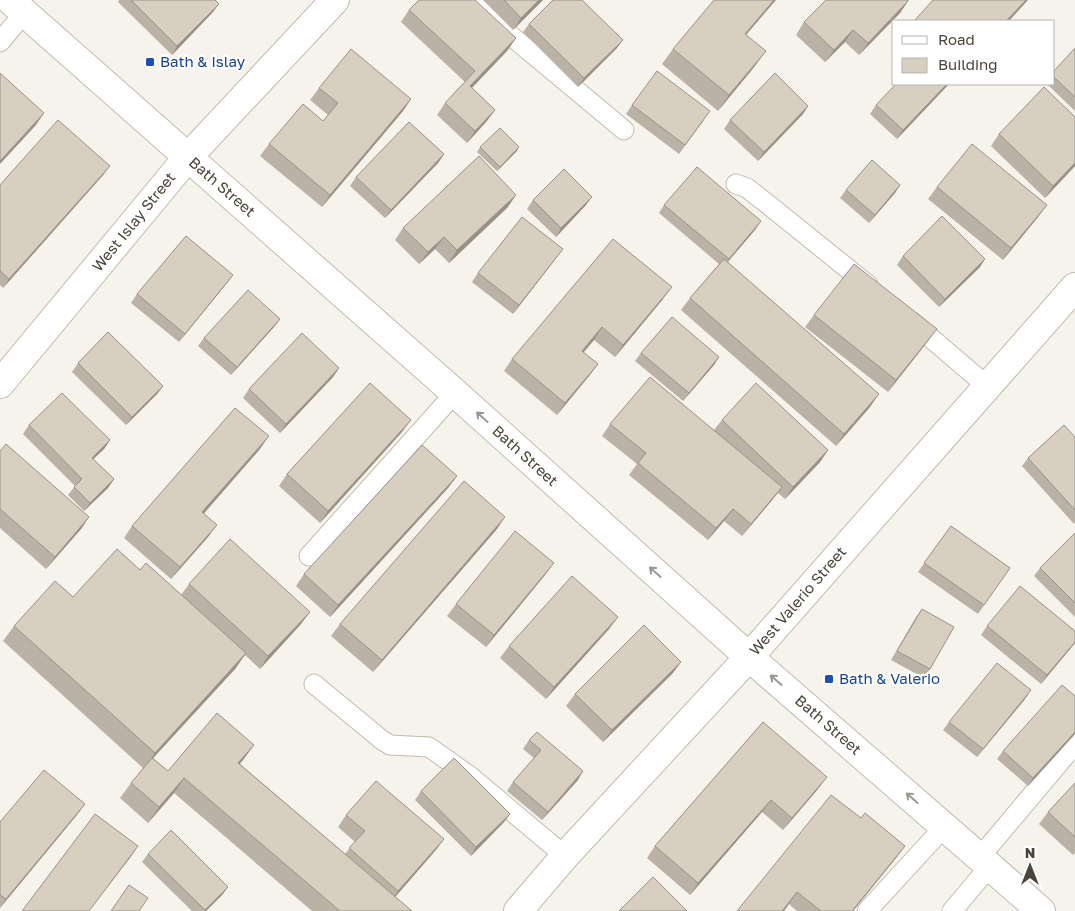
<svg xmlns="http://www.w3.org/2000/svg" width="1075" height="911" font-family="'Golos Text',sans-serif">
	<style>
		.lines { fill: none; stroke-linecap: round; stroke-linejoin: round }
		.lane-casing { stroke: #c2bbae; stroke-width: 21 }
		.street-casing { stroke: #c2bbae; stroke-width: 30 }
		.lane { stroke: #fff; stroke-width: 19 }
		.street { stroke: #fff; stroke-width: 28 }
		.wall { fill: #bab2a6 }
		.shaded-wall { fill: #979187 }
		.building { fill: #d8cfc1; stroke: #979187 }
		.oneway { stroke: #9c9892 }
		.transit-dot { fill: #1a4fb4; stroke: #fff; stroke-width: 2 }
		.labels { text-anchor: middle; stroke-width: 4.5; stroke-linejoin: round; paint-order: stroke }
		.transit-label { font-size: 15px; fill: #164399; stroke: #fff; text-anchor: start }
		.street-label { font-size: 15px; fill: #4b4439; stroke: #fff }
	</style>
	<rect width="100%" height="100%" fill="#f6f3ec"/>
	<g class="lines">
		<!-- lane casing -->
		<g class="lane-casing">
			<path id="lane" d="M468 0 624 130
				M0 42 24 13
				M736 184 747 188 770 206 868 285
				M912 322 987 386
				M309 556 455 393
				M314 684 382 740 390 745 429 747 471 777 565 856
				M980 857 1075 744
				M867 911 945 826
				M952 911 990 866"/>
		</g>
		<!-- street casing -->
		<g class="street-casing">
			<path id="street" d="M10 0 455 393 749 657 1041 911
				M0 384 188 157 335 0
				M518 911 565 856 749 657 1075 287"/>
		</g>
		<!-- lane -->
		<use href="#lane" class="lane"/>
		<!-- street -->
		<use href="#street" class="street"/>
	</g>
	<!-- wall -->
	<path class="wall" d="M119 0H215L213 12 172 55 118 2Z
		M483 0H543L513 30Z
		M908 1 900 13 859 55 845 42 825 62 796 35 804 22Z
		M409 10 516 38 507 51 472 88 495 110 486 122 467 143 437 115 445 103 465 82 401 22Z
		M529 24 617 48 578 87 523 32Z
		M1075 48V111L1047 84H1054V71Z
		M673 49 755 66 718 111 662 64Z
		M947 86 897 139 870 114 876 105Z
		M319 88 411 99 403 111 322 207 260 156 269 144 323 121 328 115 310 100Z
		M632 105 704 120 679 154 626 114Z
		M808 106 803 114 758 161 724 129 730 120Z
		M999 134 1075 166 1045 198 991 146Z
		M480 147H519L516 152 497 171 477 152Z
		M444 154 438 163 385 218 350 186 356 177Z
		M104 174 3 288 0 285V185Z
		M900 185 895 193 869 223 840 198 846 190Z
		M937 187 1047 205 1038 217 1003 260 928 199Z
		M533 200 586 205 556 237 527 209Z
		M664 205 755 230 728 262 870 407 836 446 681 310 690 298 719 264 659 213Z
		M508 207 449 263 435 249 419 264 395 240 403 228Z
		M903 256 980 267 939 307 897 265Z
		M557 257 513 314 472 282 478 273Z
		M233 275 227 283 179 342 131 303 137 294Z
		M663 299 615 357 594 340 583 352 598 364 589 376 557 415 504 371 512 359Z
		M814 315 928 341 888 392 805 327Z
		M280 319 274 327 231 375 198 346 204 338Z
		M641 353 719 357 714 365 683 401 635 361Z
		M78 363 163 386 157 394 126 425 72 372Z
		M339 368 333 377 280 433 243 398 249 389Z
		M722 420 828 450 820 462 785 499 778 493 773 499 742 536 724 521 708 540 629 475 637 464 602 436 610 424 714 430Z
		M29 425 110 440 104 449 93 459 114 479 108 488 84 511 68 495 75 486 23 434Z
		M402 432 320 523 279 486 287 474Z
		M1075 437V523L1074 524 1022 466 1028 458Z
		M260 449 203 513 208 537 171 579 124 538 132 526Z
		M0 451 89 517 81 529 46 569 0 528Z
		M457 476 448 488 330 617 296 586 304 574Z
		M951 526 1010 568 978 614 918 572Z
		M497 529 373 672 331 636 340 624Z
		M1075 533V617L1034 576 1040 568Z
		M140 570 181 595 189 584 301 624 260 669 245 655 235 669 153 758 168 771 254 745 240 764 345 854 355 842 338 827 346 815 444 839 435 851 395 897 412 911H312L174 793 148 823 120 798 131 783 143 768 3 641 14 626 73 597Z
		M545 575 486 647 447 616 456 604Z
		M922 609 930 669 924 678 891 660 916 617Z
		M618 617 609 629 546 699 500 658 509 646Z
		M987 626 1075 631V643L1041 684 981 635Z
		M681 662 672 674 603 742 566 706 575 694Z
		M1075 696V734L1028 786 997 759 1003 751Z
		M1025 699 977 757 943 730 949 722Z
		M763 722 818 789 783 830 762 812 690 895 647 858 655 846Z
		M529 740 578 780 542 820 507 791 513 782 534 758 523 749Z
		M1075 783V853L1073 855 1039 824 1048 812Z
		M421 791 510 814 504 822 471 856 415 800Z
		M85 804 76 816 0 908V822Z
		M861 818 905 846 896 858 853 911H797L789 904 784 911H737Z
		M148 854 228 887 222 895 206 911H192L142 862Z"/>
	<!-- shaded-wall -->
	<path class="shaded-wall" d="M539 0H543L513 30 521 18Z
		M774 0H776L734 49 745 34Z
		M1026 0H1028L1009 21H1006Z
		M908 1 900 13 859 55 868 43Z
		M219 4 213 12 172 55 177 46Z
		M853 30 845 42 825 62 834 50Z
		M516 38 507 51 462 98 470 86Z
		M623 40 617 48 578 87 584 78Z
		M766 51 755 66 718 111 729 95Z
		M947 84H949L897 139 903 130Z
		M411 99 403 111 322 207 330 195Z
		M808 106 803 114 758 161 764 152Z
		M495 110 486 122 467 143 475 131Z
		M44 113 36 125 0 164V161Z
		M519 147 516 152 497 171 500 167Z
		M444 154 438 163 385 218 391 210Z
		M1075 163V166L1045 198 1053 186Z
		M110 166 104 174 3 288 9 279Z
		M900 185 895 193 869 223 875 215Z
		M516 195 508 207 449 263 457 250Z
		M592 197 586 205 556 237 561 228Z
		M1047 205 1038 217 1003 260 1011 248Z
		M761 221 755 230 723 267 729 259Z
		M444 237 435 249 419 264 428 252Z
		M563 249 557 257 513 314 519 305Z
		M985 259 980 267 939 307 945 299Z
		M233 275 227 283 179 342 185 334Z
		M672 287 663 299 615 357 623 345Z
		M280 319 274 327 231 375 237 367Z
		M602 327 594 340 574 364 582 351Z
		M937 329 928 341 888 392 896 380Z
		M719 357 714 365 683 401 689 393Z
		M598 364 589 376 557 415 565 403Z
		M339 368 333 377 280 433 286 424Z
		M163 386 157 394 126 425 132 417Z
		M879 394 870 407 836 446 844 434Z
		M411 420 402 432 320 523 328 511Z
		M269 436 260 449 194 525 202 512Z
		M110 440 104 449 86 466 92 458Z
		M828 450 820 462 785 499 793 487Z
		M457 476 448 488 330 617 338 605Z
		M114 479 108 488 84 511 90 503Z
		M782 487 773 499 742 536 751 524Z
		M733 509 724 521 708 540 716 528Z
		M89 517 81 529 46 569 55 557Z
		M505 517 497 529 373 672 382 660Z
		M217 525 208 537 171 579 180 567Z
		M554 563 545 575 486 647 494 635Z
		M310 612 301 624 260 669 268 656Z
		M618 617 609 629 546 699 554 687Z
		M1075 642V643L1041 684 1047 675Z
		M246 653 235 669 144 768 155 753Z
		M681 662 672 674 603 742 612 730Z
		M1031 690 1025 699 977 757 983 749Z
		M1075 732V734L1028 786 1033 778Z
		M254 745 243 760 227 778 238 763Z
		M583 771 578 780 542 820 548 812Z
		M827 777 818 789 783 830 792 818Z
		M184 778 174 793 148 823 159 807Z
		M771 800 762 812 690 895 698 883Z
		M85 804 76 816 0 908 6 899Z
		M510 814 504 822 471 856 476 847Z
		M444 839 435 851 390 903 398 891Z
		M138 846 130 858 89 911Z
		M905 846 896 858 853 911H852Z
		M228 887 222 895 206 911H204Z
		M797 892 784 911H782Z"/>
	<!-- building -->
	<path class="building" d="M131 0H215L219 4 177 46Z
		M419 0H475L516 38 470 86 495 110 475 131 445 103 475 71 409 10Z
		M504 0H539L521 18Z
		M553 0H582L623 40 584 78 529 24Z
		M714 0H774L745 34 766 51 729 95 673 49Z
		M826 0H908V1L868 43 853 30 834 50 804 22Z
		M933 0H1026L1006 21H914Z
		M1075 48V97L1054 77V71Z
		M351 49 411 99 330 195 269 144 303 104 323 121 338 103 319 88Z
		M657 71 710 111 685 145 632 105Z
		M0 73 44 113 0 161Z
		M775 73 808 106 764 152 730 120Z
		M896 84H947L903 130 876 105Z
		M1044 87 1075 117V163L1053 186 999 134Z
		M58 120 110 166 9 279 0 271V185Z
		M409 122 444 154 391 210 356 177Z
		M500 128 519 147 500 167 480 147Z
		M972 144 1047 205 1011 248 937 187Z
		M479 156 516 195 457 250 444 237 428 252 403 228Z
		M872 160 900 185 875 215 846 190Z
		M697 167 761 221 729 259 664 205Z
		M564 169 592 197 561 228 533 200Z
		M942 216 985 259 945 299 903 256Z
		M522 217 563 249 519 305 478 273Z
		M186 236 233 275 185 334 137 294Z
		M613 239 672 287 623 345 602 327 582 351 598 364 565 403 512 359Z
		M724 259 879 394 844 434 690 298Z
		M854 264 937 329 896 380 814 315Z
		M248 290 280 319 237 367 204 338Z
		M672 317 719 357 689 393 641 353Z
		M108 332 163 386 132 417 78 363Z
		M302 333 339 368 286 424 249 389Z
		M650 377 782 487 751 524 733 509 716 528 638 463 646 453 610 424Z
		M370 383 411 420 328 511 287 474Z
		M756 383 828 450 793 487 722 420Z
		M62 393 110 440 92 458 114 479 90 503 74 487 82 479 29 425Z
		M235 408 269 436 202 512 217 525 180 567 132 526Z
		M1064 425 1075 437V510L1028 458Z
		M6 444 89 517 55 557 0 509V451Z
		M422 445 457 476 338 605 304 574Z
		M464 481 505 517 382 660 340 624Z
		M951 526 1010 568 984 605 924 563Z
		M515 531 554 563 494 635 456 604Z
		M1075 533V603L1040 568Z
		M230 539 310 612 268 656 189 584Z
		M117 549 140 570 146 563 246 653 155 753 14 626 55 581 73 597Z
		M572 576 618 617 554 687 509 646Z
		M1020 586 1075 631V642L1047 675 987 626Z
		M922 609 954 627 930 669 897 651Z
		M644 625 681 662 612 730 575 694Z
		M997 663 1031 690 983 749 949 722Z
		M1062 685 1075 696V732L1033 778 1003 751Z
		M217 713 254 745 238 763 412 911H340L184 778 159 807 131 783 152 758 168 771Z
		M763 722 827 777 792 818 771 800 698 883 655 846Z
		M537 732 583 771 548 812 513 782 541 750 529 740Z
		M454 758 510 814 476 847 421 791Z
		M44 770 85 804 6 899 0 895V822Z
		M376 781 444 839 398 891 349 848 365 831 346 815Z
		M1075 783V837L1048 812Z
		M831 795 861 818 865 813 905 846 852 911H821L797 892 782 911H737Z
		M95 814 138 846 89 911H22Z
		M171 830 228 887 205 910 148 854Z
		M653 877 687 911H619Z
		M129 885 148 898 139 911H111Z"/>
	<!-- one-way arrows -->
	<defs><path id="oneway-shaft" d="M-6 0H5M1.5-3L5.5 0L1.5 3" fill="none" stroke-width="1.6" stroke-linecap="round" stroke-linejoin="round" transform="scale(1.25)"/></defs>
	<g class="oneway">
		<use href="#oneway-shaft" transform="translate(482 417) rotate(-138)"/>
		<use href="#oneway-shaft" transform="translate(655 572) rotate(-138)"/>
		<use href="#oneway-shaft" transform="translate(776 680) rotate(-139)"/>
		<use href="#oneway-shaft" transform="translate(912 798) rotate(-139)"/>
	</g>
	<!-- markers -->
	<g class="transit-dot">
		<rect x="145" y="57" width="10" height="10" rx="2.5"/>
		<rect x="824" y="674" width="10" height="10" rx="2.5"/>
	</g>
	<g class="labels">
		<!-- transit labels -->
		<g class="transit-label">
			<text x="160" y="67">Bath &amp; Islay</text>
			<text x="839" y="684">Bath &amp; Valerio</text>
		</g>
		<!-- street labels -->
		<g class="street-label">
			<text transform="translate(222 187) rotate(41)" y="5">Bath Street</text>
			<text transform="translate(134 222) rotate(-51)" y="5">West Islay Street</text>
			<text transform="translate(525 456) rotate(42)" y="5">Bath Street</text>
			<text transform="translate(798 601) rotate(-49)" y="5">West Valerio Street</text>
			<text transform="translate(828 725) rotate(41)" y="5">Bath Street</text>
		</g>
	</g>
	<!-- legend -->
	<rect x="892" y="20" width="162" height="65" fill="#ffffff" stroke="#b7b4b0"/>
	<rect x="902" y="36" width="25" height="8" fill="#ffffff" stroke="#b7b4b0"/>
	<text x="938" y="45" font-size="15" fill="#4b4439">Road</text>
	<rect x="902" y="58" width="25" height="15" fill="#d8cfc1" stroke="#b7b4b0"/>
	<text x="938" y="70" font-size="15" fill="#4b4439">Building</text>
	<!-- north arrow -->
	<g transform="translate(1030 866)" stroke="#ffffff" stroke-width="4" paint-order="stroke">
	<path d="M0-4L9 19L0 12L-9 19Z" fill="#4b4439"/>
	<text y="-8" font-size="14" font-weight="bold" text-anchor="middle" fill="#4b4439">N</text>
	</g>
</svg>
